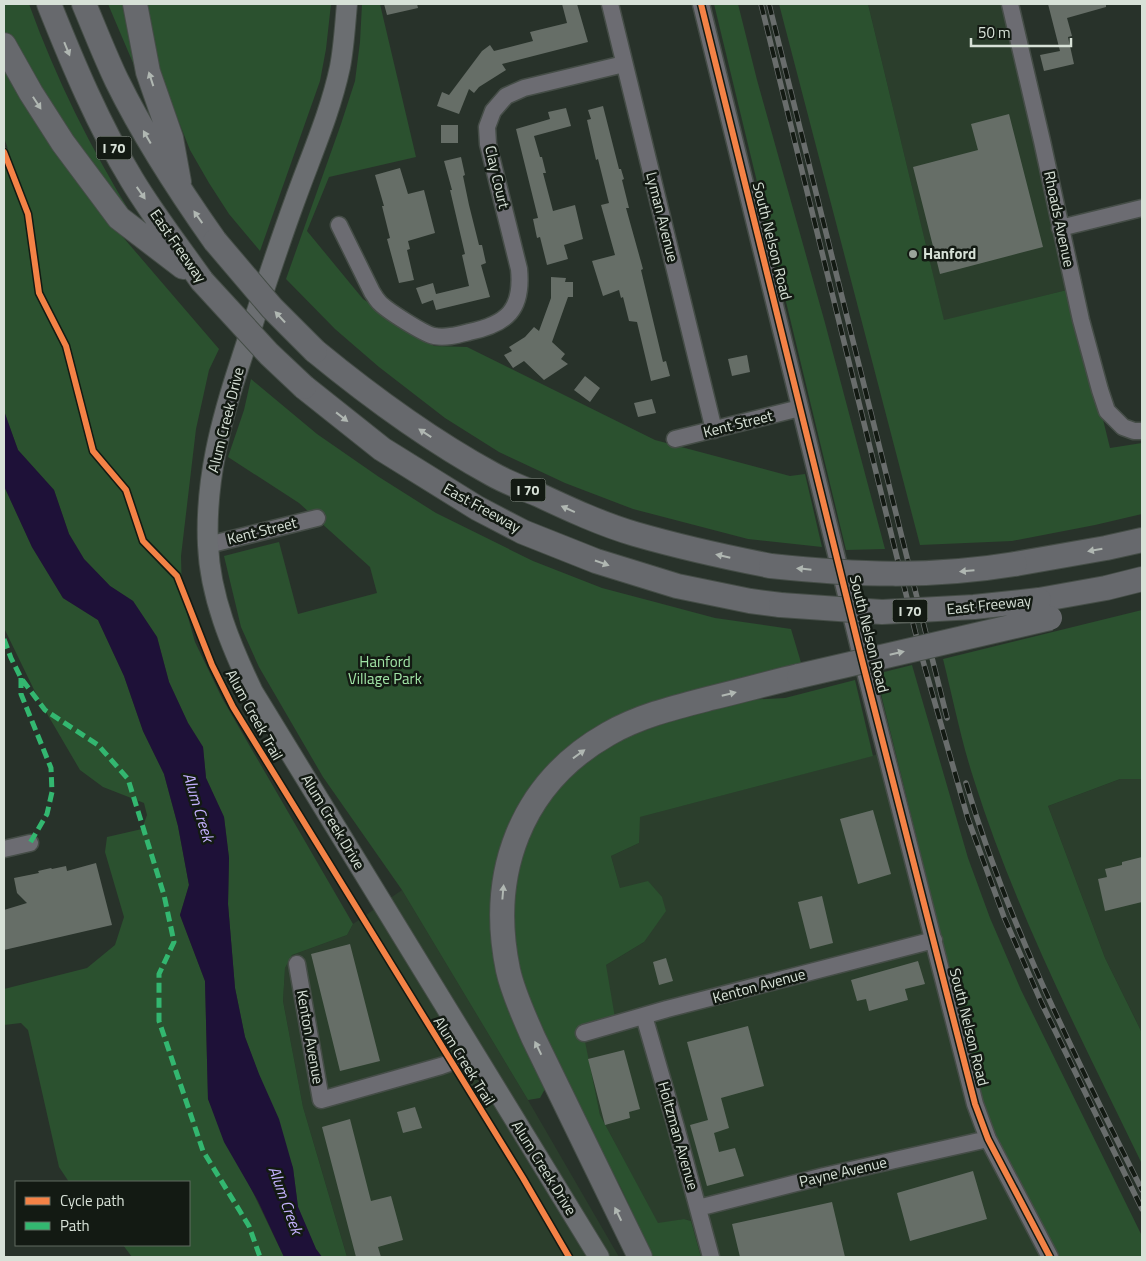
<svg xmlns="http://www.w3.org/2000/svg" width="1146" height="1261" font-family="'Titillium Web',sans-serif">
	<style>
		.built { fill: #2b3e2c }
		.green { fill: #2b512f }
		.water { fill: #1e1138 }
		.building { fill: #666e67 }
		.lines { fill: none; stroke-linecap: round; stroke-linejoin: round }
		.minor-casing { stroke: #454d47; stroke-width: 19 }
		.major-casing { stroke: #454d47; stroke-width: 22 }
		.highway-casing { stroke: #454d47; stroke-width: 26 }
		.minor { stroke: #6c6c72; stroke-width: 16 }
		.major { stroke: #6b6e71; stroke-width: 20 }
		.highway { stroke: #67696d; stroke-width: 24 }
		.rail-casing { stroke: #696d6c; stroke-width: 5.5 }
		.rail { stroke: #131a13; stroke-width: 4; stroke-dasharray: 11; stroke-linecap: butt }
		.highway-bridge-casing { stroke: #454d47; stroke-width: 26; stroke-linecap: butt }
		.highway-bridge { stroke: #67696d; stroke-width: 24 }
		.quiet { stroke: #33b770; stroke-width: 5; stroke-dasharray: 10 5; stroke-linecap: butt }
		.cycleway-casing { stroke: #131a13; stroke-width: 9 }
		.cycleway { stroke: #f48246; stroke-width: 6 }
		.oneway { fill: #b0b7b2 }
		.poi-dot { fill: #9aa49a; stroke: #131a13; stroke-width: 2 }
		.labels { text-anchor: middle; stroke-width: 5; stroke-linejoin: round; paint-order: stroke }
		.shield { fill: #131a13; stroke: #9ca59c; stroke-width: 1 }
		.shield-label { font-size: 14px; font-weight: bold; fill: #d7e1d7 }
		.street-label { font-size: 15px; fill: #d7e1d7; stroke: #131a13 }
		.poi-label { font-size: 15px; font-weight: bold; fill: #d7e1d7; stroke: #131a13; text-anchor: start }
		.park-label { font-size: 15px; fill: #a1e4a6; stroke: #131a13 }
		.water-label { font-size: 16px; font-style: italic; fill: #c4b1fe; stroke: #131a13 }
	</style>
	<rect width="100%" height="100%" fill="#28322a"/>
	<!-- built -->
	<path class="built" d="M868 4H1006L1071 289 944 321Z
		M894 750 985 1113 997 1140 1060 1257H701L691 1221 684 1219 658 1224 600 1115 581 1027 606 965 644 942 620 888 611 856 639 843V817Z
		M1120 779H1142V1033L1105 958 1048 806Z
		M402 890 528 1100 619 1257H347L303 1107 283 1001 285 968 292 955 347 935 353 924Z"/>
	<!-- green -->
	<path class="green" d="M4 4H29C56 79 91 149 133 217L130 221 24 68 4 31Z
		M108 4H128L136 70Z
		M144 4H331L326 49 320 81 260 251 229 214 209 183 190 150 158 69Z
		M362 4H380L416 157 329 177 307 231 363 299 434 346 467 347 655 440 790 476 805 474 822 547 748 539 633 509 565 483 499 452 445 418 379 367 335 329 286 279 341 124 355 81 360 42Z
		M714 4H738L757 80 825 323 885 549 846 550Z
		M779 4H868L944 320 1071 289 1110 448 1142 443V514L1095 525 1012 541 920 545Z
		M4 66 116 229 219 349 209 370 196 429 181 556 182 596 195 642 222 698 353 924 347 935 292 955 285 968 283 1001 303 1107 347 1257H322L316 1249 298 1207 293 1168 245 1037 235 988 228 904 229 858 224 817 206 778 203 747 188 723 169 682 157 637 133 601 110 586 84 559 69 534 54 490 18 450 4 411V146L8 149 4 138Z
		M251 379 317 434 379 477 436 513 533 561 602 588 655 602 715 618 791 629 802 666 578 743 494 900 546 1087 540 1098 528 1100 402 890 323 777 259 667 241 627 224 556 279 542 298 614 377 593 370 567 299 503 228 457 244 410Z
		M4 486 32 547 63 598 98 620 124 676 143 731 164 774 178 826 189 885 180 915 205 981 208 1099 284 1257H132L123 1245H189V1182H69L59 1167 28 1030 21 1023 4 1025V989L87 968 115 945 124 917 105 852 107 837 142 829 147 815 144 803 103 787 80 770 39 700 4 628Z
		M1142 610V779H1120L1048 806 1105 958 1142 1033V1164C1081 1038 1016 913 974 780 961 740 953 699 943 659Z
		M912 665 968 858 990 918 1021 990 1142 1236V1257H1060L997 1140 985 1113 876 674Z
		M855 680 873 756 640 817 639 843 611 856 620 888 648 881 662 897 666 911 644 942 606 965 615 1018 582 1027 600 1115 658 1223 684 1219 691 1221 701 1257H653L621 1188 556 1066 521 978 511 917 521 855 535 825 551 797 573 774 600 753 628 737 666 723 746 700 785 698Z"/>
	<!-- water -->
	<path class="water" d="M4 411 18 450 54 490 69 534 84 559 110 586 133 601 157 637 169 682 188 723 203 747 206 778 224 817 229 858 228 904 235 988 245 1037 259 1074 279 1119 293 1168 298 1207 316 1249 322 1257H284L258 1201 224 1142 208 1099 205 981 180 915 189 885 178 826 164 774 143 731 124 676 98 620 63 598 32 547 4 486Z"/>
	<!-- building -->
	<path class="building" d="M384 4H417L418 8 387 15Z
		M562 4H577L588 42 502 64 506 70 479 87 474 93 469 89 459 114 437 106 442 92 449 95 482 51 490 45 494 51 533 41 530 32 567 23Z
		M1048 4H1106V7L1067 18 1072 36 1068 37 1074 64 1044 71 1040 55 1060 51Z
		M603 106 619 169H621L624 179 622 180 629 208H626L643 269 641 270 663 362 666 361 670 376 651 381 637 322 629 321 623 297 621 298 619 290 603 296 592 261 615 255 601 205 609 203 598 159 596 160 587 120 591 119 588 110Z
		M566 108 571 126 534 136 540 157H542L546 173H543L553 211 575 205 583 239 564 245 568 259 547 265 540 237 537 238 533 219 538 218 516 129 550 119 548 112Z
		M1009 114 1043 247 940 274 913 167 978 150 971 124Z
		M441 125H458V143H441Z
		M461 157 465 175 463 176 469 205 479 245H482L486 263 481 265 490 297 436 310 433 300 422 304 416 288 433 283 436 294 469 286 462 255 465 254 450 190H452L444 161Z
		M400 168 408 194 424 190 435 233 408 241 410 249 407 250 414 280 399 283 387 239 390 238 382 206H384L375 175Z
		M551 277 566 278 565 282H573V297H568L552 342 565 354 561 359 568 364 544 380 524 361 513 368 504 355 512 351 509 347 525 337 534 327 539 331 551 298Z
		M747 355 750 372 732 376 728 359Z
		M585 376 600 388 590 402 574 390Z
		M652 399 656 413 638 417 634 403Z
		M873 810 891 874 858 884 840 819Z
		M1142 857V902L1105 911 1098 879 1107 877 1105 869 1122 865V862Z
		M96 863 112 925 4 950V910L27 903 17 893 14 878 39 873 38 871 51 868 52 869 66 866 67 871Z
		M822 896 833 943 810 949 798 902Z
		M350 944 380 1061 340 1071 311 954Z
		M666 958 673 981 659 985 653 962Z
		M918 961 925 984 905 989 908 1000 869 1011 866 999 857 1001 851 980Z
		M748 1026 764 1086 721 1098 729 1128 714 1133 719 1152 735 1148 744 1176 707 1186 690 1125 708 1120 687 1042Z
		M624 1050 640 1109 629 1112 630 1118 605 1125 588 1059Z
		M415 1107 422 1128 403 1133 397 1112Z
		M350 1119 371 1201 391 1196 403 1240 378 1247 381 1257H356L322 1127Z
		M973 1171 987 1219 910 1241 897 1193Z
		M832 1202 845 1257H740L732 1224Z"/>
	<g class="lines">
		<!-- minor casing -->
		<g class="minor-casing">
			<path id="minor" d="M610 4 714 430
				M701 4 862 660 975 1104 988 1139 1050 1257
				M1010 4 1042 141 1081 320 1100 390 1107 411 1123 427 1134 431H1142
				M339 225 372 292C374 295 376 299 379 302 386 310 424 334 434 336 446 338 457 335 469 332 507 324 523 310 519 269L488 144 487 127 493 111 506 96 524 88 624 64
				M1060 228 1142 208
				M675 439 800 408
				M208 545 317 518
				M4 849 30 843
				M297 964 321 1100 441 1066 475 1054
				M644 1016 676 1127 711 1257
				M584 1033 667 1009 934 940
				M698 1208 824 1176 988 1139"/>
		</g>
		<!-- major casing -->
		<g class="major-casing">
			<path id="major" d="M347 4C345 25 344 46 340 67 330 114 310 158 294 203 275 255 258 308 241 360 221 420 205 481 208 545 210 596 231 646 253 692L599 1257"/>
		</g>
		<!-- highway casing -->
		<g class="highway-casing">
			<path id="highway" d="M49 4C73 64 98 124 132 180 153 215 178 247 202 281
				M84 4C95 30 105 56 117 81 145 138 179 190 215 241
				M135 4 148 72 171 138 179 182
				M4 45 31 93 63 143 119 218 183 267
				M315 351C371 397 428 439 492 474 506 482 522 488 537 494 569 509 601 524 635 534 680 547 725 557 771 566
				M304 387 382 449 477 508 523 532 596 561 677 586 750 601 781 605
				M1015 564 1106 548 1142 540
				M1039 600 1106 588 1142 579
				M640 1257 533 1037C524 1016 513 993 508 970 488 874 520 784 608 734 639 716 676 707 711 698 740 691 769 683 799 676"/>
		</g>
		<!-- minor -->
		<use href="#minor" class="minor"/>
		<!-- major -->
		<use href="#major" class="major"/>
		<!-- highway -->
		<use href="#highway" class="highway"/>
		<!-- rail casing -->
		<g class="rail-casing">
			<path id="rail" d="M761 4 919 647 968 819 1004 917 1042 1004 1142 1209
				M769 4 947 718
				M966 783C1008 925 1076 1058 1142 1190"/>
		</g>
		<!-- rail -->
		<use href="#rail" class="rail"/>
		<!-- highway-bridge casing -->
		<g class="highway-bridge-casing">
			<path id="highway-bridge" d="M215 241 272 308 315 351
				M202 281 269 354 304 387
				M771 566C856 575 930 578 1015 564
				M781 605 882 612 974 607 1039 600
				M799 676 1050 618"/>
		</g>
		<!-- highway-bridge -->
		<use href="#highway-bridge" class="highway-bridge"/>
		<!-- quiet -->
		<path class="quiet" d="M4 639 11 658 21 678 45 710 98 745 128 779 164 895 174 942 159 974V1021L203 1151 249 1226 260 1257
			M21 678V694L51 768 52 792 47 814 30 843"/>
		<!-- cycleway casing -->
		<g class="cycleway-casing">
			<path id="cycleway" d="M701 4 862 660 975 1104 988 1139 1050 1257
				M4 152 28 214 39 293 66 346 93 451 126 490 143 541 177 576 212 665 233 707 523 1178 569 1257"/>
		</g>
		<!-- cycleway -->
		<use href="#cycleway" class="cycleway"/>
	</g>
	<!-- one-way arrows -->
	<defs><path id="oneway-solid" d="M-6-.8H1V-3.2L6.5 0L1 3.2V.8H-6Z" transform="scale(1.25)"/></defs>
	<g class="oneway">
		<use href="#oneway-solid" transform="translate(67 49) rotate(68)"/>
		<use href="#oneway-solid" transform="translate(151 79) rotate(-108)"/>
		<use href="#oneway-solid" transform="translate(37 103) rotate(57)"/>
		<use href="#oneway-solid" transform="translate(147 137) rotate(-120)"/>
		<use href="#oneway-solid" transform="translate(141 193) rotate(55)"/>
		<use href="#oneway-solid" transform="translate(198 217) rotate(-125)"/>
		<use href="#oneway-solid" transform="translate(280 317) rotate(-133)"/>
		<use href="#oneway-solid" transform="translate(342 417) rotate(38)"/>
		<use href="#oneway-solid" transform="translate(425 433) rotate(-147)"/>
		<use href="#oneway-solid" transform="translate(568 509) rotate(-156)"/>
		<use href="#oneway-solid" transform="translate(1095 550) rotate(170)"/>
		<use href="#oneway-solid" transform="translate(723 556) rotate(-167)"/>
		<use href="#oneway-solid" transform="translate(602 563) rotate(19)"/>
		<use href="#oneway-solid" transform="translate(804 569) rotate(-174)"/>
		<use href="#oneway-solid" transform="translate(967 571) rotate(175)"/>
		<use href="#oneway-solid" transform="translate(897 653) rotate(-13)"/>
		<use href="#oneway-solid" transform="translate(729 694) rotate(-14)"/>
		<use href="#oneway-solid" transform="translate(579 754) rotate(-36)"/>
		<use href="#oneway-solid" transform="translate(503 892) rotate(-85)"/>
		<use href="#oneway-solid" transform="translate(538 1048) rotate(-116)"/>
		<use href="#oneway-solid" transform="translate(618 1214) rotate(-116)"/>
	</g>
	<!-- markers -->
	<circle class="poi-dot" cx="913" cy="254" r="5"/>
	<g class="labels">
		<!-- shield labels -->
		<g class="shield">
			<rect x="96.5" y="136.5" width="35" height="23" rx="4"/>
			<rect x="510.5" y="478.5" width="35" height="23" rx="4"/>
			<rect x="892.5" y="599.5" width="35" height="23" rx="4"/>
		</g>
		<g class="shield-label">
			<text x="114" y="153">I 70</text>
			<text x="528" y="495">I 70</text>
			<text x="910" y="616">I 70</text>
		</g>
		<!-- street labels -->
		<g class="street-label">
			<text transform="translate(497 177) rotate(77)" y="5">Clay Court</text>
			<text transform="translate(662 217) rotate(76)" y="5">Lyman Avenue</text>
			<text transform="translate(1059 219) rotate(78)" y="5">Rhoads Avenue</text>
			<text transform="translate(772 241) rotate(76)" y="5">South Nelson Road</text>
			<text transform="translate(178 246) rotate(55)" y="5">East Freeway</text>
			<text transform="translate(226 420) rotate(-76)" y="5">Alum Creek Drive</text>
			<text transform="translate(738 424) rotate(-14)" y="5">Kent Street</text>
			<text transform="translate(482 508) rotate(29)" y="5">East Freeway</text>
			<text transform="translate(262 531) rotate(-14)" y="5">Kent Street</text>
			<text transform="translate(989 605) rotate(-6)" y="5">East Freeway</text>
			<text transform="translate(869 634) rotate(76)" y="5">South Nelson Road</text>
			<text transform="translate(254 715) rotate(61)" y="5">Alum Creek Trail</text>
			<text transform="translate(333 822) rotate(59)" y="5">Alum Creek Drive</text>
			<text transform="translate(759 986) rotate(-15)" y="5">Kenton Avenue</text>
			<text transform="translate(969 1027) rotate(76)" y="5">South Nelson Road</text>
			<text transform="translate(310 1037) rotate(80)" y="5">Kenton Avenue</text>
			<text transform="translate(464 1061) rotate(58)" y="5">Alum Creek Trail</text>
			<text transform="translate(678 1136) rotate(74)" y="5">Holtzman Avenue</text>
			<text transform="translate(544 1168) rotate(58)" y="5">Alum Creek Drive</text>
			<text transform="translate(843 1172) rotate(-13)" y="5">Payne Avenue</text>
		</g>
		<!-- poi labels -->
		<g class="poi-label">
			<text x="923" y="259">Hanford</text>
		</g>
		<!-- park labels -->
		<g class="park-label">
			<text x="385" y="667">Hanford<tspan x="385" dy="17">Village Park</tspan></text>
		</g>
		<!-- water labels -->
		<g class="water-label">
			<text transform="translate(199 807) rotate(73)" y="6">Alum Creek</text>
			<text transform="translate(286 1200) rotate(70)" y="6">Alum Creek</text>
		</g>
	</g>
	<!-- border -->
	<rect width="1146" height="1261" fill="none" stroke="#d7e1d7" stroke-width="10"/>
	<!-- legend -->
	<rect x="15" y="1181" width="175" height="65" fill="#131a13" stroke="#616a61"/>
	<rect x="25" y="1197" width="25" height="8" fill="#f48246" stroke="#616a61"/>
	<text x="60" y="1206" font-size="15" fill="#d7e1d7">Cycle path</text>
	<rect x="25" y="1222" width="25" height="8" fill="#33b770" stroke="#616a61"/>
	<text x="60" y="1231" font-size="15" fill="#d7e1d7">Path</text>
	<!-- scale -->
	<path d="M971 38v8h100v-8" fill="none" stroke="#d7e1d7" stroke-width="2.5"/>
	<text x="978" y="38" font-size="15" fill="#d7e1d7" stroke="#131a13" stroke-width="4" paint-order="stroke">50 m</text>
</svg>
